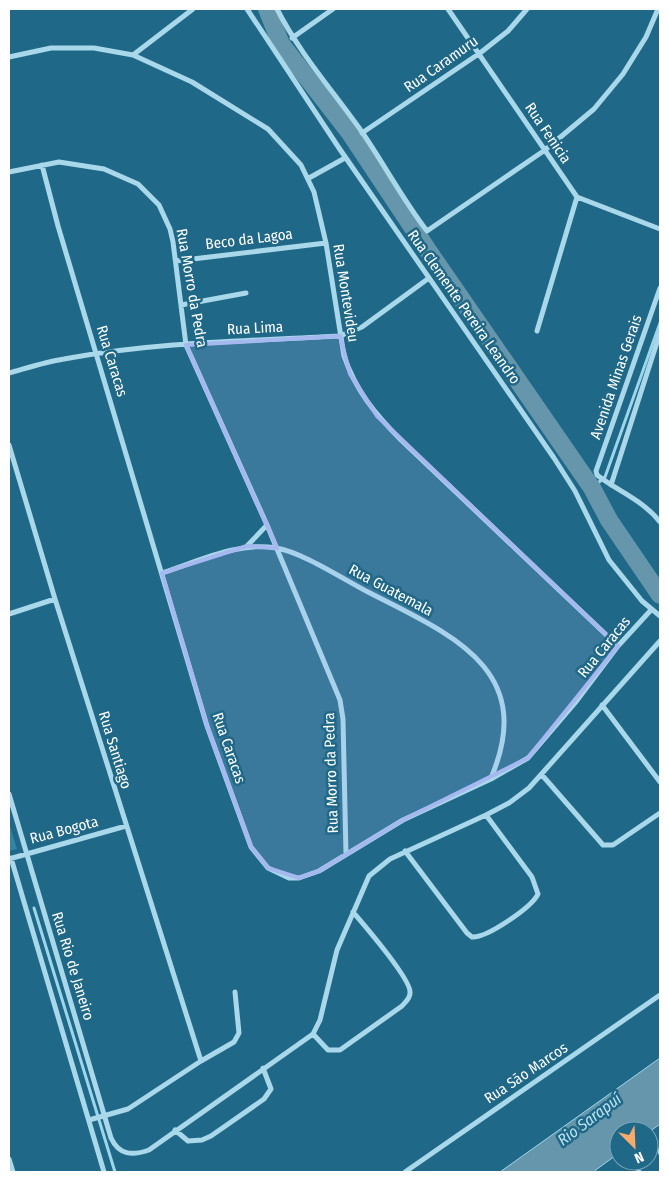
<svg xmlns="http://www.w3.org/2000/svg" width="669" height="1181" font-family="'Fira Sans Condensed',sans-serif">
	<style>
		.green { fill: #3484a4 }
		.water { fill: #6596ab; stroke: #9dd6eb }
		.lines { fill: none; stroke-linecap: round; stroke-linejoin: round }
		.stream { stroke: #9dd6eb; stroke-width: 3 }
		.river { stroke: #6596ab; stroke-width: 18 }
		.street { stroke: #a9d8ea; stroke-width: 5 }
		.marked { fill: #a5b8ef; fill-opacity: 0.2; stroke: #a5b8ef; stroke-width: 4; stroke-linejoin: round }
		.labels { text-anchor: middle; stroke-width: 5; stroke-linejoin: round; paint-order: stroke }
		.street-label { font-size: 15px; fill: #fff; stroke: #206887 }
		.water-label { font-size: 16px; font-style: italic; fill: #bce3f2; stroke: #206887 }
	</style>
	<rect width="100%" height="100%" fill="#206887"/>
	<!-- green -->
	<path class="green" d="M9 823 17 849 9 851Z"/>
	<!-- water -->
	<path class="water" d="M660 1058V1124L649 1132 619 1131V1153L593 1172H500Z"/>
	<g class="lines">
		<!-- stream -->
		<path class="stream" d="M592 488 605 477 660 323
			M34 908 115 1172
			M649 1134 660 1154"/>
		<!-- river -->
		<path class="river" d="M267 9 281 44 350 133 429 252 592 488 609 520 660 595"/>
		<!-- street -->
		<path class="street" d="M247 9 339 148 554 458 575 491 609 560 642 601 660 616
			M277 9C300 54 333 91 362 132 384 164 403 200 427 231L545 150 594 109 623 74 646 37 658 9
			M448 9 577 197 660 229
			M292 38 333 9
			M133 55 193 9
			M9 57 51 48H94L133 55 192 82 268 129 301 165 314 192 326 243 344 356C356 391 375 414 401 440L618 646
			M362 133 480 53 508 31 527 9
			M42 165 58 226 207 726 251 847 268 868 289 878H299L319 871 403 820 491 779 528 758 575 703 618 646 651 610
			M9 172 59 162 104 169 138 184 159 205 170 229 173 242 186 345 267 525 340 700 343 719 346 854
			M309 178 345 158
			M176 261 326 243
			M660 288 596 471 597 475C619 492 643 500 660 522
			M181 305 246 293
			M537 331 577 197
			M9 373C27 368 45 362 64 359 154 342 248 341 340 336L362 327 429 278
			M9 445 55 599 201 1061
			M611 485 660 333
			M247 546 267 525
			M162 573C197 562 239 541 276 548 302 552 343 579 368 592 449 634 538 668 491 778
			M9 614 55 599
			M602 705 660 782
			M542 775 603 845H613L660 813
			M9 794 111 1138C119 1155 132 1156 149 1150L313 1034 320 1020 337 950 369 876 390 859 486 815 509 803 529 788 660 641
			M405 851 467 933 472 937C487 938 532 907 538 894L532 877 486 815
			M11 858 104 1172
			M9 859 126 826
			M313 1034 328 1050H340L402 1006C405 1002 410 999 410 993 412 980 364 925 353 912
			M89 1120 128 1109 201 1061 234 1042 239 1033 235 992
			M175 1130 188 1141 202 1140 211 1136 264 1099 271 1089 263 1068
			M9 1159 13 1172
			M405 1172 660 995
			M638 1172H639"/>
	</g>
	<!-- marked area -->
	<path class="marked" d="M340 336 350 374 377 416 618 646 528 758 403 820 319 871 299 878 268 868 251 847 207 726 162 573 247 546 277 548 186 345Z"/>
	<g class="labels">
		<!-- street labels -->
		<g class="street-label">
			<text transform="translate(441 64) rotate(-35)" y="5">Rua Caramuru</text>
			<text transform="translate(548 133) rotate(56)" y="5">Rua Fenicia</text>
			<text transform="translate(249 239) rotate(-7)" y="5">Beco da Lagoa</text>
			<text transform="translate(192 288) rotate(80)" y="5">Rua Morro da Pedra</text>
			<text transform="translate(346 293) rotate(81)" y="5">Rua Montevideu</text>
			<text transform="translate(464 307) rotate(55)" y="5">Rua Clemente Pereira Leandro</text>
			<text transform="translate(255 328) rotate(-3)" y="5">Rua Lima</text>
			<text transform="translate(112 361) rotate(73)" y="5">Rua Caracas</text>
			<text transform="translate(616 377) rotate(-71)" y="5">Avenida Minas Gerais</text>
			<text transform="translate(391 590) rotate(28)" y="5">Rua Guatemala</text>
			<text transform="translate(604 647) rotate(-51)" y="5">Rua Caracas</text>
			<text transform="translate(229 748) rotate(71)" y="5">Rua Caracas</text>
			<text transform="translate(115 750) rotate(73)" y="5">Rua Santiago</text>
			<text transform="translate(331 773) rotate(-92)" y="5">Rua Morro da Pedra</text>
			<text transform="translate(64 830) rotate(-15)" y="5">Rua Bogota</text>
			<text transform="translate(73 966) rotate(73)" y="5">Rua Rio de Janeiro</text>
			<text transform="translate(526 1073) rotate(-34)" y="5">Rua Sāo Marcos</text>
		</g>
		<!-- water labels -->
		<g class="water-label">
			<text transform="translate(589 1119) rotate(-37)" y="6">Rio Sarapuí</text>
		</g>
	</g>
	<!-- border -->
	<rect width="669" height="1181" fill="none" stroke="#ffffff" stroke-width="20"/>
	<!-- north arrow -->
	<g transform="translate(634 1146) rotate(156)"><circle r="24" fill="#206887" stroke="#79a4b7"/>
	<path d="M0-4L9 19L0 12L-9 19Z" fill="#f8aa6a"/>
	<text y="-8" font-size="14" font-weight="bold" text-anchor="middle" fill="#ffffff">N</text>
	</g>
</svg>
